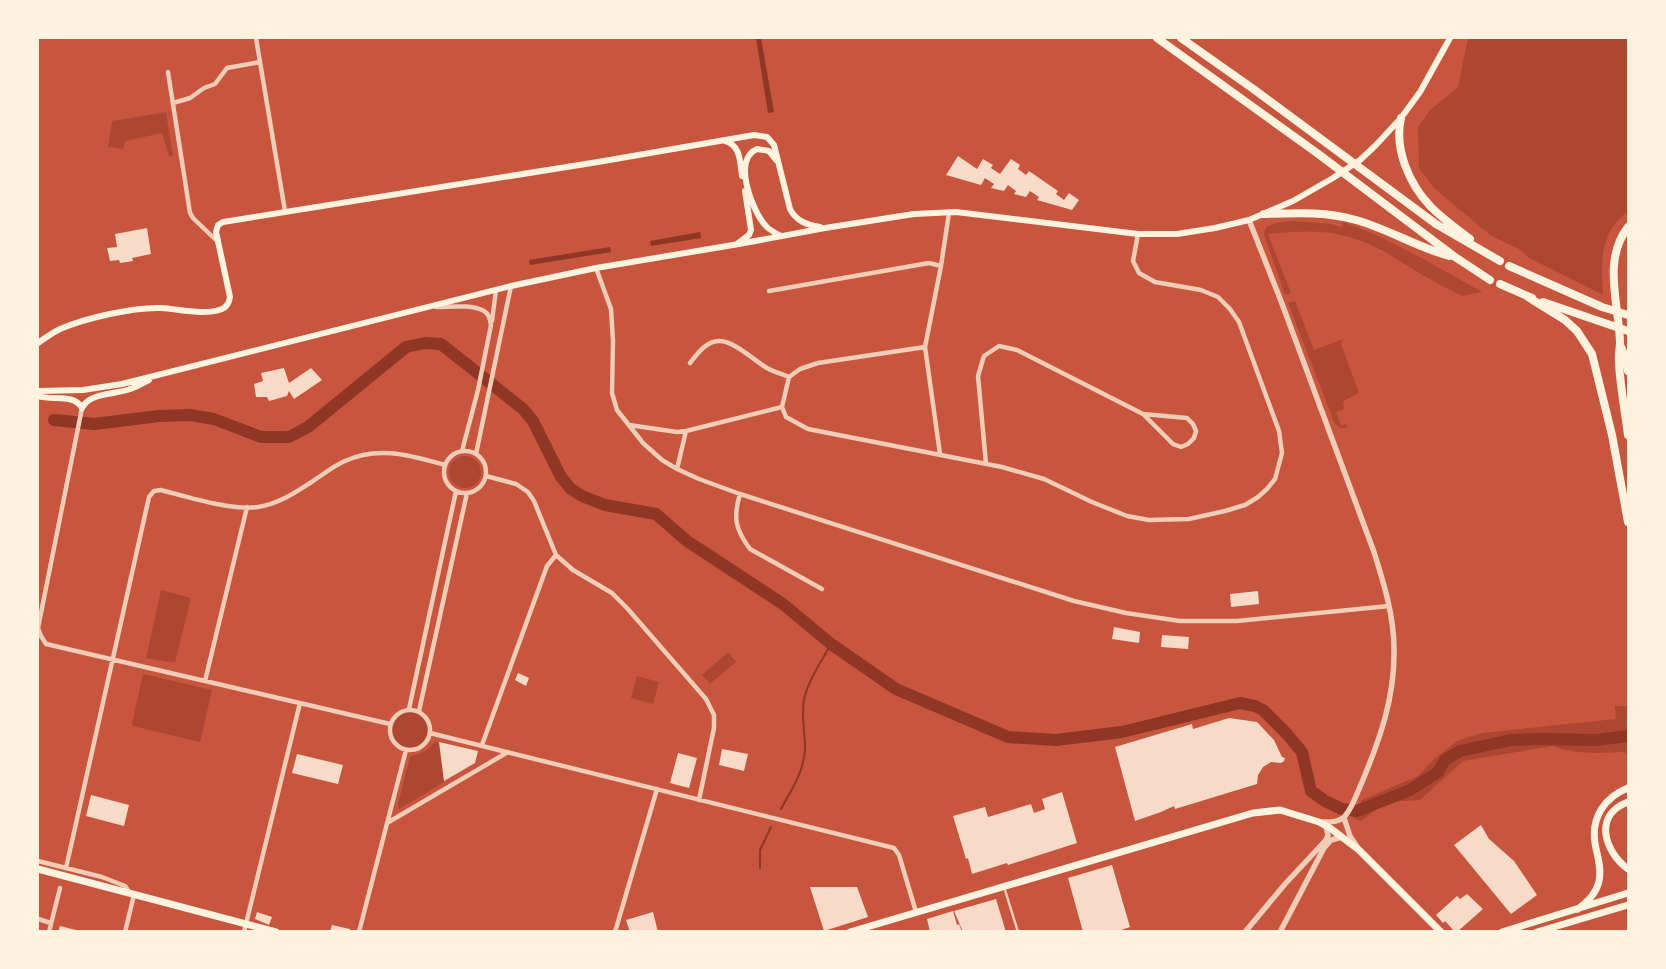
<svg xmlns="http://www.w3.org/2000/svg" width="1666" height="969" font-family="Helvetica,sans-serif">
	<style>
		.green { fill: #ae4732 }
		.water { fill: #8f3625 }
		.lines { fill: none; stroke-linecap: round; stroke-linejoin: round }
		.stream { stroke: #8f3625; stroke-width: 2 }
		.river { stroke: #8f3625; stroke-width: 12 }
		.building { fill: #f7dbc8 }
		.service { stroke: #f1ccb7; stroke-width: 2.5 }
		.minor { stroke: #f1ccb7; stroke-width: 4.5 }
		.tertiary { stroke: #f1ccb7; stroke-width: 5.5 }
		.secondary { stroke: #fff3e0; stroke-width: 6 }
		.primary { stroke: #fff3e0; stroke-width: 7 }
		.motorway { stroke: #fff3e0; stroke-width: 8 }
	</style>
	<rect width="100%" height="100%" fill="#c8553d"/>
	<!-- green -->
	<path class="green" d="M1468 38H1628V211C1599 234 1601 261 1603 295L1529 258 1519 249 1490 235 1434 188 1419 168 1418 127 1430 110 1458 87Z
		M166 112 173 156H169L162 133 125 141 123 149 108 147 112 121Z
		M1293 221 1331 224 1342 227 1343 222C1392 239 1437 267 1482 292L1462 296C1450 290 1437 283 1424 276 1399 261 1375 243 1345 236 1320 229 1294 232 1268 234L1291 293 1285 295 1264 234 1266 227 1276 223Z
		M1295 301 1314 350 1344 339 1341 344 1359 393 1345 400 1343 404 1344 409 1336 412 1341 426 1347 424V428H1341L1335 424 1288 303Z
		M449 472a16 16 0 1 1 32 0a16 16 0 1 1-32 0Z
		M161 590 191 598 175 663 146 658Z
		M728 652 736 662 710 684 702 675Z
		M143 674 212 690 200 742 133 726 132 724Z
		M637 676 659 682 653 704 631 698Z
		M1615 706H1628V754L1624 752C1598 753 1577 755 1553 746L1463 761 1420 800 1386 802 1361 821 1352 818 1362 800 1418 776 1434 759 1457 741 1482 733 1616 719Z
		M390 730a20 20 0 1 1 40 0a20 20 0 1 1-40 0Z
		M435 742 439 743 444 782 399 809 398 804 410 757 426 751Z"/>
	<!-- water -->
	<path class="water" d="M756 38H761L774 112 768 113Z
		M700 232 701 238 651 246 650 241Z
		M610 247 611 252 530 265 529 260Z"/>
	<g class="lines">
		<!-- stream -->
		<path class="stream" d="M781 809C791 790 804 772 805 749 805 733 801 715 804 699 809 679 821 662 831 644
			M760 868V850L771 827"/>
		<!-- river -->
		<path class="river" d="M54 420 94 424 159 416 190 415 214 419 261 437H289L308 427 406 347 425 343 441 344 523 409 533 421 561 477 571 489 582 496 605 505 656 514 687 541 783 604 831 644 896 689 1008 737 1056 740 1122 732 1240 703 1255 706 1263 710 1287 734 1302 752 1311 791 1325 801 1342 809 1357 811 1410 790 1438 772 1445 760 1460 751 1511 740 1538 739 1596 740 1628 736"/>
	</g>
	<!-- building -->
	<path class="building" d="M958 156 977 169 983 159 993 165 991 168 1000 174 1011 159 1020 165 1018 169 1026 175 1029 171 1058 191 1056 194 1064 200 1069 193 1079 200 1072 210 1037 200 1039 197 1030 191 1026 197 1014 194 1016 191 1008 185 1004 191 991 188 994 184 985 178 981 185 946 175Z
		M147 228 151 254 132 258 133 261 120 263 119 260 110 261 107 248 117 247 115 234Z
		M284 368 289 383 311 368 322 380 294 399 289 391 287 396 269 401 267 397H256L254 384 263 381 261 373Z
		M1258 591 1259 604 1231 607 1230 594Z
		M1114 627 1140 632 1139 643 1112 639Z
		M1162 635 1189 637 1188 649 1161 647Z
		M518 673 529 678 526 686 515 680Z
		M1229 718 1257 722 1274 740 1282 757 1285 758 1284 761 1281 763 1271 762 1263 767 1258 775 1257 784 1175 809 1174 806 1161 812 1135 821 1115 747 1192 724 1193 729Z
		M439 742 478 751 475 763 444 781Z
		M722 749 748 754 744 771 719 765Z
		M678 753 697 758 689 788 670 783Z
		M297 754 343 765 338 784 292 773Z
		M1062 792 1077 843 1008 865 1007 863 972 874 968 858 966 859 953 816 985 807 988 817 1031 804 1034 813 1045 809 1042 799Z
		M91 795 129 805 124 826 86 816Z
		M1481 825 1489 839 1514 861 1537 895 1511 914 1454 845Z
		M1112 865 1130 927 1115 932H1083L1068 878Z
		M810 887H857L868 917 824 931Z
		M1467 894 1483 909 1457 932H1455L1445 921 1443 923 1436 915 1457 896 1460 899Z
		M996 899 1006 932H963L954 911Z
		M953 911 957 925 959 924 962 932H930L927 919Z
		M257 912 272 917 269 925 255 919Z
		M653 912 658 932H630L626 920Z
		M332 925 350 929V932H330Z
		M60 926 80 931V932H58Z"/>
	<g class="lines">
		<!-- service -->
		<path class="service" d="M1004 887 1018 932"/>
		<!-- minor -->
		<path class="minor" d="M256 38 285 211
			M168 72 190 213 193 218 218 242
			M173 103 190 98 204 88 215 84 227 68 260 62
			M596 268 611 309 613 341 612 393 617 410 643 443 662 460 677 469 699 479 740 494 1074 601 1126 613 1180 621H1237L1389 606
			M769 291 929 263 941 266
			M436 307C450 307 471 304 484 311 489 314 490 319 491 325L478 390 462 451
			M492 321 496 290
			M690 363C697 354 707 340 720 341 734 341 755 361 767 368 774 372 782 374 789 377
			M782 407 786 417 808 429 1002 467 1044 479 1092 502 1127 516 1149 520 1189 519 1225 511 1245 505 1258 497 1267 489 1275 479 1282 453 1279 431 1239 322 1230 309 1218 297 1201 290 1155 282 1139 273 1133 261 1138 234
			M782 407 789 377 800 369 818 363 925 347
			M82 408 38 628 41 636 46 644 390 724
			M629 425 677 432 686 431 782 407
			M444 472a21 21 0 1 1 42 0a21 21 0 1 1-42 0Z
			M476 454 511 286
			M940 454 925 347 941 266 949 213
			M986 464 978 376 984 356 999 346 1017 350 1143 414 1173 444 1181 447 1188 444 1194 438 1196 431 1193 424 1187 418 1143 414
			M677 469 686 431
			M486 476 516 484 528 492 534 501 556 555 573 570 612 593 627 608 706 699 714 715V728L699 800
			M740 494C733 517 735 529 750 549L822 589
			M205 681 247 507
			M409 709 456 491
			M390 730a20 20 0 1 1 40 0a20 20 0 1 1-40 0Z
			M419 711 467 493
			M430 733 894 848 899 855 916 912
			M482 745 547 566 556 555
			M387 823 508 752
			M38 861 102 877 125 886 130 893
			M66 868 149 497 154 491 161 490C188 497 232 511 258 507 278 504 293 494 310 483 321 476 333 466 345 461 379 445 412 456 445 465
			M38 919 51 923
			M49 932 60 888
			M125 932 134 895
			M244 932 300 703
			M359 932 406 750
			M615 932 657 789"/>
		<!-- tertiary -->
		<path class="tertiary" d="M1249 220 1281 301 1374 552C1384 584 1394 616 1394 649 1395 697 1380 739 1362 782 1357 793 1353 807 1345 816 1339 823 1328 822 1320 822
			M1344 818 1350 836 1358 848
			M1245 932 1285 884 1326 840 1328 835 1326 826
			M1280 932 1324 848 1331 840 1342 837"/>
		<!-- secondary -->
		<path class="secondary" d="M725 141C741 145 740 163 742 176
			M776 160 769 151 757 149C732 159 752 210 765 225 769 230 775 233 781 236
			M737 244 749 235 751 230 745 191
			M38 343C45 338 52 333 60 329 86 318 133 307 161 308 179 309 204 316 222 309 227 307 229 303 230 297L216 232 218 225 223 222 598 162 754 135 767 137 774 145 790 209C796 221 807 225 820 227
			M38 391 83 390 122 384 511 286 596 268 739 244 825 228 914 214 956 212 1138 234H1177L1215 228 1249 220 1293 201 1333 178 1360 160 1375 146 1401 118 1420 92 1450 38
			M38 396C52 401 74 393 82 408 90 392 115 395 130 389 137 387 143 383 149 380"/>
		<!-- primary -->
		<path class="primary" d="M1628 802C1593 815 1604 851 1628 869
			M38 869 276 932
			M1578 909C1588 901 1596 894 1599 881 1602 868 1597 856 1595 843 1591 817 1605 797 1628 788
			M850 932 1253 813 1280 810 1319 822 1330 828 1359 850 1441 932
			M1502 932 1628 893
			M1537 932 1628 905"/>
		<!-- motorway -->
		<path class="motorway" d="M1157 38 1317 153 1455 257 1490 280
			M1181 38 1252 88 1436 224 1500 261
			M1401 118C1394 149 1409 184 1431 207 1443 219 1457 229 1470 239
			M1264 214C1294 213 1326 211 1356 220 1388 229 1417 247 1449 256
			M1628 227C1602 261 1619 303 1620 343 1620 349 1618 355 1619 362 1620 386 1625 411 1628 435
			M1509 266 1602 307 1628 315
			M1500 284 1532 298
			M1528 297 1565 320 1577 331 1592 354 1612 435 1628 522
			M1543 302 1628 331
			M1620 345 1626 358 1628 371"/>
	</g>
	<!-- border -->
	<rect width="1666" height="969" fill="none" stroke="#fff3e0" stroke-width="78"/>
</svg>
